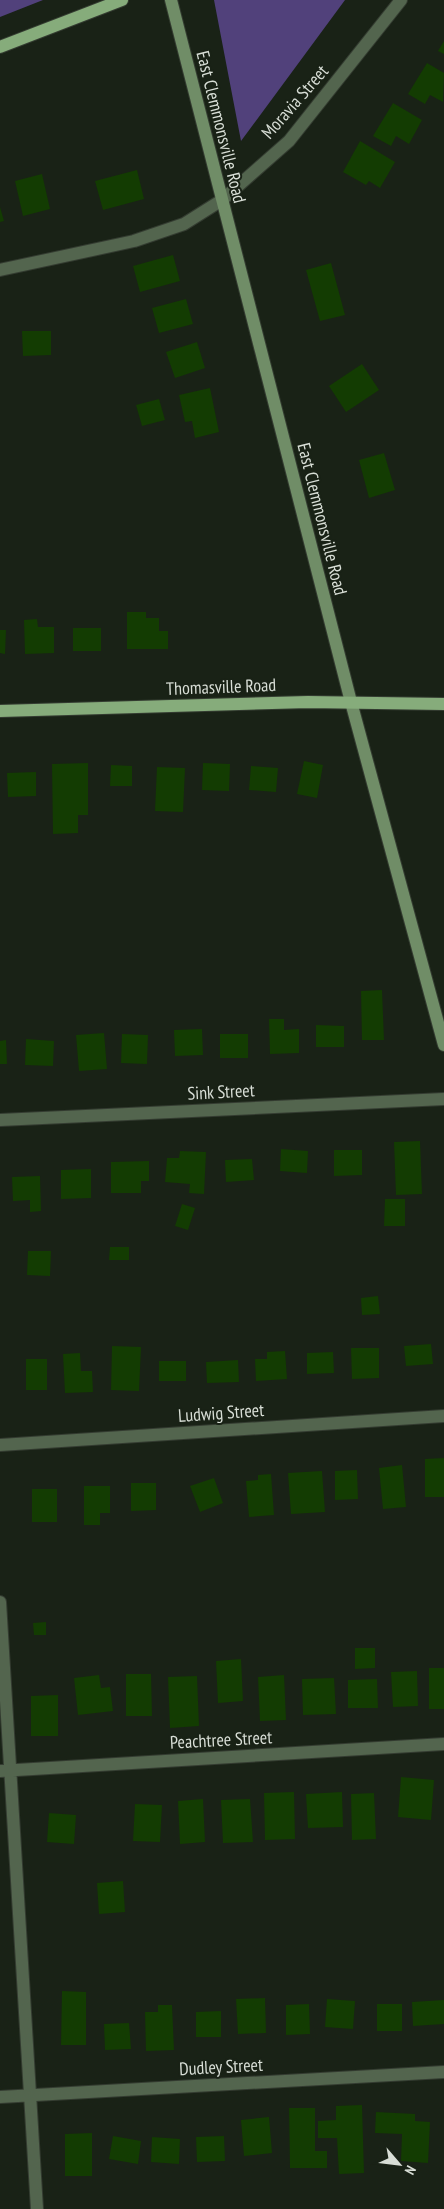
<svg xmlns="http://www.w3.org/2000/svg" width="444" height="2209" font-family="'PT Sans Narrow',sans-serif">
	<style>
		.forest { fill: #51417b }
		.building { fill: #133c02 }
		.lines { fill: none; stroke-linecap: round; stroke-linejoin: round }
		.minor-casing { stroke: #343c31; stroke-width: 14 }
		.secondary-casing { stroke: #343c31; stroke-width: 14 }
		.primary-casing { stroke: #343c31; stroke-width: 14 }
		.minor { stroke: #53654e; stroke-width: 12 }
		.secondary { stroke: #708d67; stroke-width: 12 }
		.primary { stroke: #86ac7b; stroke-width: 12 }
		.labels { text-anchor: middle; stroke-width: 4; stroke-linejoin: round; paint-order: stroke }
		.street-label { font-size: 18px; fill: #d8ded6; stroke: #192216 }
	</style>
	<rect width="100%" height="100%" fill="#192216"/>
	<!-- forest -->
	<path class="forest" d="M0 0H43L0 17Z
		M214 0H345L241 141Z"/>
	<!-- building -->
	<path class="building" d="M444 41V54L438 51Z
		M427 63 444 73 443 102 430 95 425 104 408 94Z
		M393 103 422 120 409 144 396 136 391 146 373 136Z
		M360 141 395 162 380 188 369 181 366 185 343 172Z
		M137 170 144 199 103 210 95 181Z
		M42 174 50 209 23 216 15 181Z
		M0 207 4 221 0 222Z
		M173 255 180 281 140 292 133 266Z
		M331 263 345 315 320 321 306 270Z
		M186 299 193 324 159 333 152 308Z
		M22 331H51V355L23 356Z
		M197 342 205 368 175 378 166 352Z
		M362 364 379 390 346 412 329 386Z
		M210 388 219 432 195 438 192 421 185 422 179 395Z
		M159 399 165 420 142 426 136 405Z
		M384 453 395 490 369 498 359 460Z
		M127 612H146V618H159V631H168V649H127Z
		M37 619 38 627H54V653L25 654 24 620Z
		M73 628H101V651H73Z
		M0 630H6L5 654 0 653Z
		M304 761 323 765 317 798 297 794Z
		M88 763V815H78V833L53 834 52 764Z
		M203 763 230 764 229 791 202 790Z
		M111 765 132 766V786H110Z
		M251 766 278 768 276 792 249 790Z
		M157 767 185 768 183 812 155 811Z
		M36 772V796L8 797 7 773Z
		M382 990 384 1040H362L361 991Z
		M269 1019H284V1030L299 1029V1053L270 1054Z
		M316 1025 344 1026V1047H316Z
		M202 1029 203 1055 175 1056 174 1030Z
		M104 1033 107 1069 79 1071 76 1035Z
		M122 1034 148 1035 147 1064 121 1063Z
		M220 1034H248V1058H220Z
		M26 1039 54 1041 53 1066 25 1065Z
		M6 1040 7 1064H0V1041Z
		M420 1141 422 1194 396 1195 394 1142Z
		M281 1149 308 1151 307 1173 280 1171Z
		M334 1150H362V1175L334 1176Z
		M180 1151 206 1152 204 1194 189 1193 190 1184 165 1182 167 1158H179Z
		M252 1159 254 1180 226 1182 225 1160Z
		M149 1161V1181H141V1193H111V1162Z
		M91 1169V1198L61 1199V1170Z
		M40 1176 41 1211 30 1212V1200L13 1201 12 1177Z
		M385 1199H405V1226H384Z
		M182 1204 195 1208 188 1230 175 1226Z
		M110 1247H129V1260H109Z
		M28 1251H51L50 1276 27 1275Z
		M378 1296 380 1314 362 1315 361 1298Z
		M431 1344 433 1364 406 1366 404 1346Z
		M112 1346 141 1347 139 1391 111 1390Z
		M351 1348H379V1378L352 1379Z
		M285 1351 287 1379 256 1381 255 1359H267V1352Z
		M333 1352 334 1373 307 1374V1353Z
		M80 1353 81 1371H92L93 1392 65 1393 63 1354Z
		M26 1359H47V1390H26Z
		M238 1360 239 1382 207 1383 206 1362Z
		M159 1361H186V1381H159Z
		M444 1458V1497H425V1459Z
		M402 1465 406 1507 383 1509 379 1468Z
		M357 1470 358 1499 335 1500V1471Z
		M322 1471 325 1512 291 1514 288 1473Z
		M271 1474 274 1515 249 1517 246 1481 258 1480V1475Z
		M214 1478 223 1503 200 1512 190 1486Z
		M131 1483H156V1510L131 1511Z
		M84 1486H110V1513H100V1525H84Z
		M32 1489H57V1522H32Z
		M46 1622V1635H34L33 1623Z
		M355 1648H375V1668L355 1669Z
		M241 1659 243 1701 218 1703 216 1661Z
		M429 1668H444V1709H429Z
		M417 1671 418 1706 393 1707 391 1672Z
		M126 1674H151L152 1716H126Z
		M99 1675 101 1688 110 1687 113 1711 78 1715 74 1678Z
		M284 1675 286 1720 260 1721 258 1677Z
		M197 1676 199 1726 170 1728 168 1677Z
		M334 1678 336 1714 303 1715 302 1679Z
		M377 1679 378 1708H348V1680Z
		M58 1695V1736H31V1696Z
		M401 1777 434 1780 431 1820 398 1817Z
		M294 1792 295 1839 265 1840 264 1793Z
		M342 1792 343 1827 308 1828 306 1794Z
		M374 1793 376 1839 352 1840 351 1794Z
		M203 1799 205 1842 180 1844 178 1801Z
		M250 1799 253 1842 223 1843 221 1800Z
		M135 1804 162 1805 160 1842 133 1841Z
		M49 1813 76 1815 74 1844 47 1842Z
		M123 1881 125 1912 99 1914 97 1883Z
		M62 1991 86 1992V2045H61Z
		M265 1998 266 2033 238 2034 236 1999Z
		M327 1999 355 2001 353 2029 325 2027Z
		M444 2000V2024L413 2026 412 2002Z
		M309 2004 310 2034 286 2035V2005Z
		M377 2004H402V2031H377Z
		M158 2005H172L174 2050 146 2051 145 2012H158Z
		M221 2011V2037H196V2012Z
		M129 2023 131 2049 105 2050 104 2024Z
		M362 2105 364 2173 339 2174 337 2138H318V2121L336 2120V2106Z
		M289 2108H315V2151H327V2168H290Z
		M376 2112 415 2114V2121L430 2122 428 2163 401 2161 402 2134 375 2133Z
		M269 2117 272 2153 244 2156 241 2120Z
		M92 2133V2176H65V2134Z
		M113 2136 141 2141 138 2164 109 2159Z
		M224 2136 225 2161 197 2162 196 2137Z
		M152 2137 180 2139 179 2164 151 2162Z"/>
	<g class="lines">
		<!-- minor casing -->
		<g class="minor-casing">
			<path id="minor" d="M0 270 134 241 184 224 222 200 289 141 401 0
				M0 1120 444 1099
				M0 1445 444 1416
				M0 1602 37 2209
				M0 1771 444 1744
				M0 2097 444 2072"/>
		</g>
		<!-- secondary casing -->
		<g class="secondary-casing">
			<path id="secondary" d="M171 0 351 702 444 1045"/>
		</g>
		<!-- primary casing -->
		<g class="primary-casing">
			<path id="primary" d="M0 47 122 0
				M0 711 308 702 444 704"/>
		</g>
		<!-- minor -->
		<use href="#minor" class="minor"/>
		<!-- secondary -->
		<use href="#secondary" class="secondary"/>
		<!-- primary -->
		<use href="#primary" class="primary"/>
	</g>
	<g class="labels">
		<!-- street labels -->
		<g class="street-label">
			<text transform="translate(295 102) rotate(-49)" y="6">Moravia Street</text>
			<text transform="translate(221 127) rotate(76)" y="6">East Clemmonsville Road</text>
			<text transform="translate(322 519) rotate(76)" y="6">East Clemmonsville Road</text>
			<text transform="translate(221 687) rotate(-2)" y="6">Thomasville Road</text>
			<text transform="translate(221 1092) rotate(-3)" y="6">Sink Street</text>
			<text transform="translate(221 1413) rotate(-4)" y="6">Ludwig Street</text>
			<text transform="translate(221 1740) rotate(-3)" y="6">Peachtree Street</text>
			<text transform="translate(221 2067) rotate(-3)" y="6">Dudley Street</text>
		</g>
	</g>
	<!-- north arrow -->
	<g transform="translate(399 2164) rotate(118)" stroke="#192216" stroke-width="4" paint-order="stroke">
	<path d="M0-4L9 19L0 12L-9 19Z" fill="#d8ded6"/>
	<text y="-8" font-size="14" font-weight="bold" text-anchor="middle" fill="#d8ded6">N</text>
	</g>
</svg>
